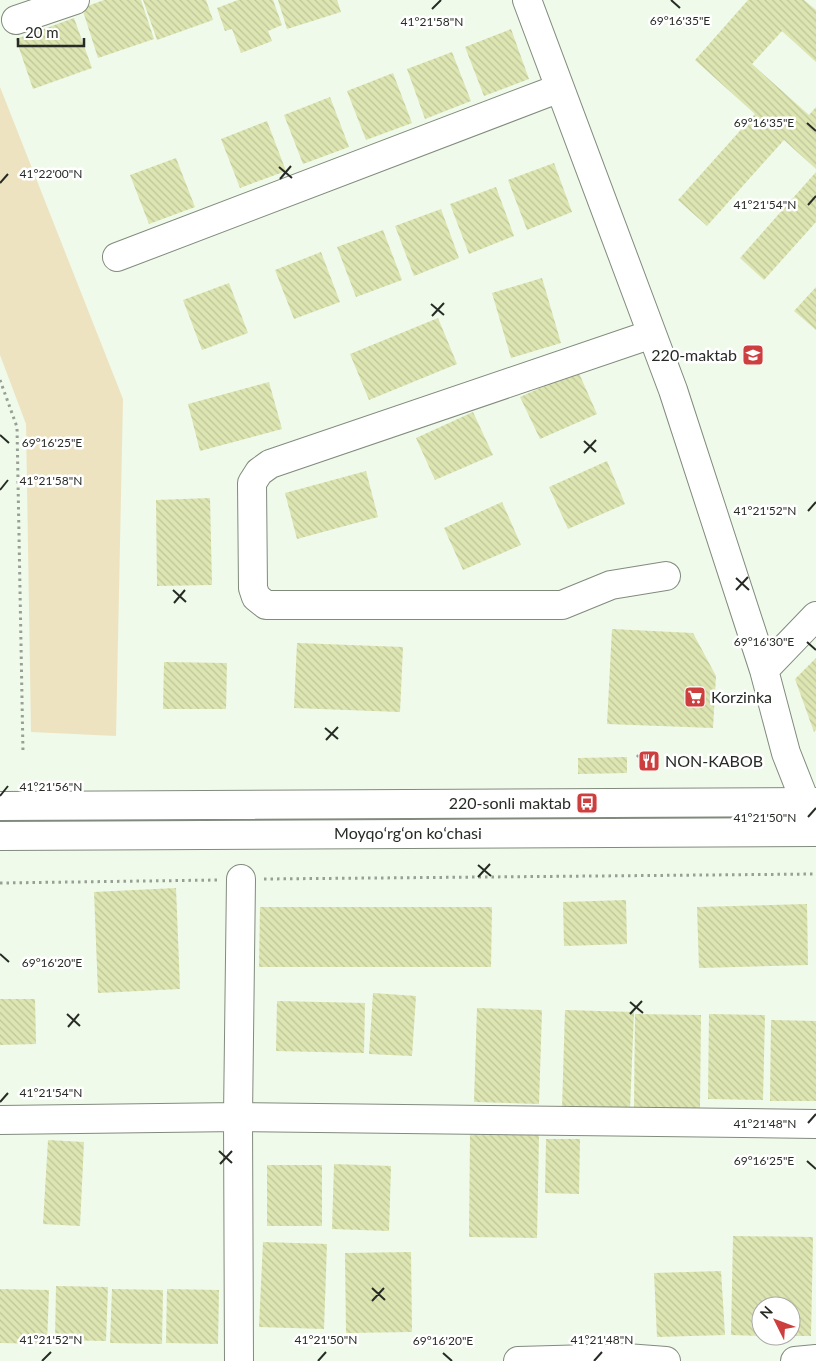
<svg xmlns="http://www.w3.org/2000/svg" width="816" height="1361" font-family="Lato,sans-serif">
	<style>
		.green { fill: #eee3c1 }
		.building { fill: url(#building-back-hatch) }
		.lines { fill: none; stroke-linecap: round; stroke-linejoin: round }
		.minor-casing { stroke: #818b7d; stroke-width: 30 }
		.major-casing { stroke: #818b7d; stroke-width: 30 }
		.path { stroke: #98a095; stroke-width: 3; stroke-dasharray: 2.5 4; stroke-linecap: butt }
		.minor { stroke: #fff; stroke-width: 28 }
		.major { stroke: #fff; stroke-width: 28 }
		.ticks { fill: none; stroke: #272b25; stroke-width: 2 }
		.labels { text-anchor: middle; stroke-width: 5; stroke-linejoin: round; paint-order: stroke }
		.poi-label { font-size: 16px; fill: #272b25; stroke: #fff; text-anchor: end }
		.street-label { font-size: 16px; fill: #272b25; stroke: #fff }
		.ticks-label { font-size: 12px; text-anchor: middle; fill: #272b25; stroke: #fff; stroke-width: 5; stroke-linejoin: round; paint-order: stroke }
	</style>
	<defs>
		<pattern id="building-back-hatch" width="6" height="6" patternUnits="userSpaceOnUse" patternTransform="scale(1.25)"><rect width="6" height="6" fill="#dde5b2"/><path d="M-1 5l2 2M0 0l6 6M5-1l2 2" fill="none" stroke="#bec599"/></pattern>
	</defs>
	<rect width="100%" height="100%" fill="#effaea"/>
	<!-- green -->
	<path class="green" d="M0 87 123 399 116 736 31 732 26 424 0 355Z"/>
	<!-- building -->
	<path class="building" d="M104 0H141L154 39 98 58 82 8Z
		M143 0H206L213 20 157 40Z
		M238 0H273L282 25 268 31 272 41 241 53 232 29 225 31 217 8Z
		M278 0H337L341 12 287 29Z
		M748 0H804L816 10V62L782 31 752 64 809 115 816 107V169L784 140 707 226 678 200 755 114 695 60Z
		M74 18 92 68 33 89 16 39Z
		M511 29 529 79 484 96 465 47Z
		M452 52 471 101 425 119 407 69Z
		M393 73 412 123 366 140 347 91Z
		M330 97 349 147 303 164 284 115Z
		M267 121 286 171 240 188 221 139Z
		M176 158 195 207 149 224 130 175Z
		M554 163 572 212 527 230 508 180Z
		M816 172V222L764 280 740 258Z
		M496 187 514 236 469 254 450 204Z
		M441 209 459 258 414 276 395 226Z
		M383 230 402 280 356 297 337 247Z
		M321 252 340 302 294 319 275 270Z
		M542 278 561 343 511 358 492 293Z
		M229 283 248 333 202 350 183 300Z
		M816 287V330L794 311Z
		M438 318 457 364 369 400 350 354Z
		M578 371 597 414 540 439 520 397Z
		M269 382 282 429 200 451 188 404Z
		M473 412 493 455 435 480 416 438Z
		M607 461 625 504 568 529 549 487Z
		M366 471 378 517 297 539 285 493Z
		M210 498 212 585 157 586 156 500Z
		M502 502 521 545 463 570 444 528Z
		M612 629 693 633 716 676 713 728 607 724Z
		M297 643 403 647 400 712 294 708Z
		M816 658V730L814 732 795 679Z
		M164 662 227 663 226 709H163Z
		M627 757V773L578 774V758Z
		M176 888 180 989 98 993 94 892Z
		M626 900 627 944 564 946 563 902Z
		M807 904 808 965 699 968 697 907Z
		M260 907H492L491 967H259Z
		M373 993 416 996 412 1056 369 1054Z
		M0 999H35L36 1044 0 1045Z
		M277 1001 365 1003 364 1053 276 1051Z
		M477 1008 542 1010 539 1104 474 1102Z
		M565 1010 634 1012 630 1110 562 1109Z
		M635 1014 701 1015 700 1109 634 1108Z
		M709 1014 765 1015 763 1100 708 1099Z
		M771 1020 816 1021V1101H770Z
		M470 1135H539L537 1238 469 1237Z
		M546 1139H580L579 1194 545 1193Z
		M48 1140 84 1142 80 1226 43 1224Z
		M334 1164 391 1166 389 1231 332 1229Z
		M267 1165H322V1226H267Z
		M733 1236 813 1237 811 1336H791V1306H761V1336L731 1335Z
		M263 1242 327 1244 324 1329 259 1327Z
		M411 1252 412 1332 346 1333 345 1253Z
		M721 1271 725 1335 657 1337 654 1273Z
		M56 1286 108 1287 106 1341 55 1340Z
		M0 1289 49 1290 47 1344 0 1343Z
		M112 1289 163 1290 162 1344 110 1343Z
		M167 1289 219 1290 218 1344 166 1343Z"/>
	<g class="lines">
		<!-- minor casing -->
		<g class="minor-casing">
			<path id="minor" d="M527 0 673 390 764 670 786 753 816 829
				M16 20 75 0
				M117 257 560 88
				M652 334 270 464 259 472 252 483 253 588 256 597 266 605H562L611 585 666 576
				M764 670 816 616
				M0 1120 238 1117 816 1124
				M239 1361 238 1117 241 879
				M518 1361 626 1358 666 1361
				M795 1361 816 1359"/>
		</g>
		<!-- major casing -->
		<g class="major-casing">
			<path id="major" d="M0 806 816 802
				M0 836 816 832"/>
		</g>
		<!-- path -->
		<path class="path" d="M0 380 17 427 23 753
			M637 757 639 755
			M264 879 816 874
			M0 883 218 880"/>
		<!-- minor -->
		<use href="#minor" class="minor"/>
		<!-- major -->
		<use href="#major" class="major"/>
	</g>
	<!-- ticks -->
	<path class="ticks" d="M671 0 680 8M432 9 441 0M807 123 816 131M279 167 292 178M280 179 291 166M0 183 8 174M808 205 816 196M431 304 444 315M432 316 444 303M0 435 9 443M584 441 596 452M584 453 596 440M0 490 8 480M808 511 816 502M736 578 749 590M173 590 186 602M736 590 748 577M174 603 185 590M807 642 816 650M325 728 338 739M326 740 338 727M0 796 8 786M808 817 816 808M478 865 491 876M478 877 490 864M0 954 9 962M630 1002 643 1013M67 1014 80 1026M630 1014 642 1001M68 1027 79 1014M0 1102 8 1093M808 1123 816 1114M219 1151 232 1163M807 1161 816 1169M220 1164 232 1151M372 1288 385 1300M372 1301 384 1288M443 1353 452 1361M42 1361 51 1352M318 1361 326 1352M594 1361 602 1352"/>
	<!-- icons -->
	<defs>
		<g id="school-square" transform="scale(1.125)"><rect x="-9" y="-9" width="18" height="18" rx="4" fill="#cd3e3e" stroke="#fff"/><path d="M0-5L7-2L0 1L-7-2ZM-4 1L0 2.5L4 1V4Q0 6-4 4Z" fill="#fff"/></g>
		<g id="supermarket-square" transform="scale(1.125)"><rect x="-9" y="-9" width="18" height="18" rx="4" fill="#cd3e3e" stroke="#fff"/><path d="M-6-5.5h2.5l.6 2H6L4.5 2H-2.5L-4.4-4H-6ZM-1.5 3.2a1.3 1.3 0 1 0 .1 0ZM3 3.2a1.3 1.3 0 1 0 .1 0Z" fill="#fff"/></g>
		<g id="restaurant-square" transform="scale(1.125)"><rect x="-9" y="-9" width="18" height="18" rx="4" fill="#cd3e3e" stroke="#fff"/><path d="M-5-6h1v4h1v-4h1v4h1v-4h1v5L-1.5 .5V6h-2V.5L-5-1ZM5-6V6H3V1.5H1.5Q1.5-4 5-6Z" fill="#fff"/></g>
		<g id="bus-square" transform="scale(1.125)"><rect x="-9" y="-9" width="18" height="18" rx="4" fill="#cd3e3e" stroke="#fff"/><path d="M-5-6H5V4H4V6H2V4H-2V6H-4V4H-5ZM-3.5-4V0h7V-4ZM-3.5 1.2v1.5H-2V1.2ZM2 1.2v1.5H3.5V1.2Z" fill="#fff"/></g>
	</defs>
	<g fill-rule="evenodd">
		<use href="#school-square" x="753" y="355"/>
		<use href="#supermarket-square" x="695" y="697"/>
		<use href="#restaurant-square" x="649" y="761"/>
		<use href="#bus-square" x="587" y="803"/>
	</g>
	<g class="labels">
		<!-- poi labels -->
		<g class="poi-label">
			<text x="737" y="361">220-maktab</text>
			<text x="711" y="703" text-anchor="start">Korzinka</text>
			<text x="665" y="767" text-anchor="start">NON-KABOB</text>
			<text x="571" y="809">220-sonli maktab</text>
		</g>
		<!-- street labels -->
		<g class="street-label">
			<text x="408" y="839">Moyqoʻrgʻon koʻchasi</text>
		</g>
	</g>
	<g class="ticks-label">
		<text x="680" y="25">69°16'35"E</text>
		<text x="432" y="26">41°21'58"N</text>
		<text x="764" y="127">69°16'35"E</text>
		<text x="51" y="178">41°22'00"N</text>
		<text x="765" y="209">41°21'54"N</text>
		<text x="52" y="447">69°16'25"E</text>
		<text x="51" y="485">41°21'58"N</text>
		<text x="765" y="515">41°21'52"N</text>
		<text x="764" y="646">69°16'30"E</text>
		<text x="51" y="791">41°21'56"N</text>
		<text x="765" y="822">41°21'50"N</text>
		<text x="52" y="967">69°16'20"E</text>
		<text x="51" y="1097">41°21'54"N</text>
		<text x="765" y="1128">41°21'48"N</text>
		<text x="764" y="1165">69°16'25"E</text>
		<text x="51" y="1344">41°21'52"N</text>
		<text x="326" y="1344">41°21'50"N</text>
		<text x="602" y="1344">41°21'48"N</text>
		<text x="443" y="1345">69°16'20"E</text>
	</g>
	<!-- north arrow -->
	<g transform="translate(776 1321) rotate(312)"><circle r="24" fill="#ffffff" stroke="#a9aaa8"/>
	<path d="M0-4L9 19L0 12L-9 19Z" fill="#cd3e3e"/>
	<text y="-8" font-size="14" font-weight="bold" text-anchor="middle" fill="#272b25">N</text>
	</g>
	<!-- scale -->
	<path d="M18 38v8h66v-8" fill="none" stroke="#272b25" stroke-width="2.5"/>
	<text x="25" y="38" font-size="15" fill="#272b25" stroke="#ffffff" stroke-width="4" paint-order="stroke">20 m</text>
</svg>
